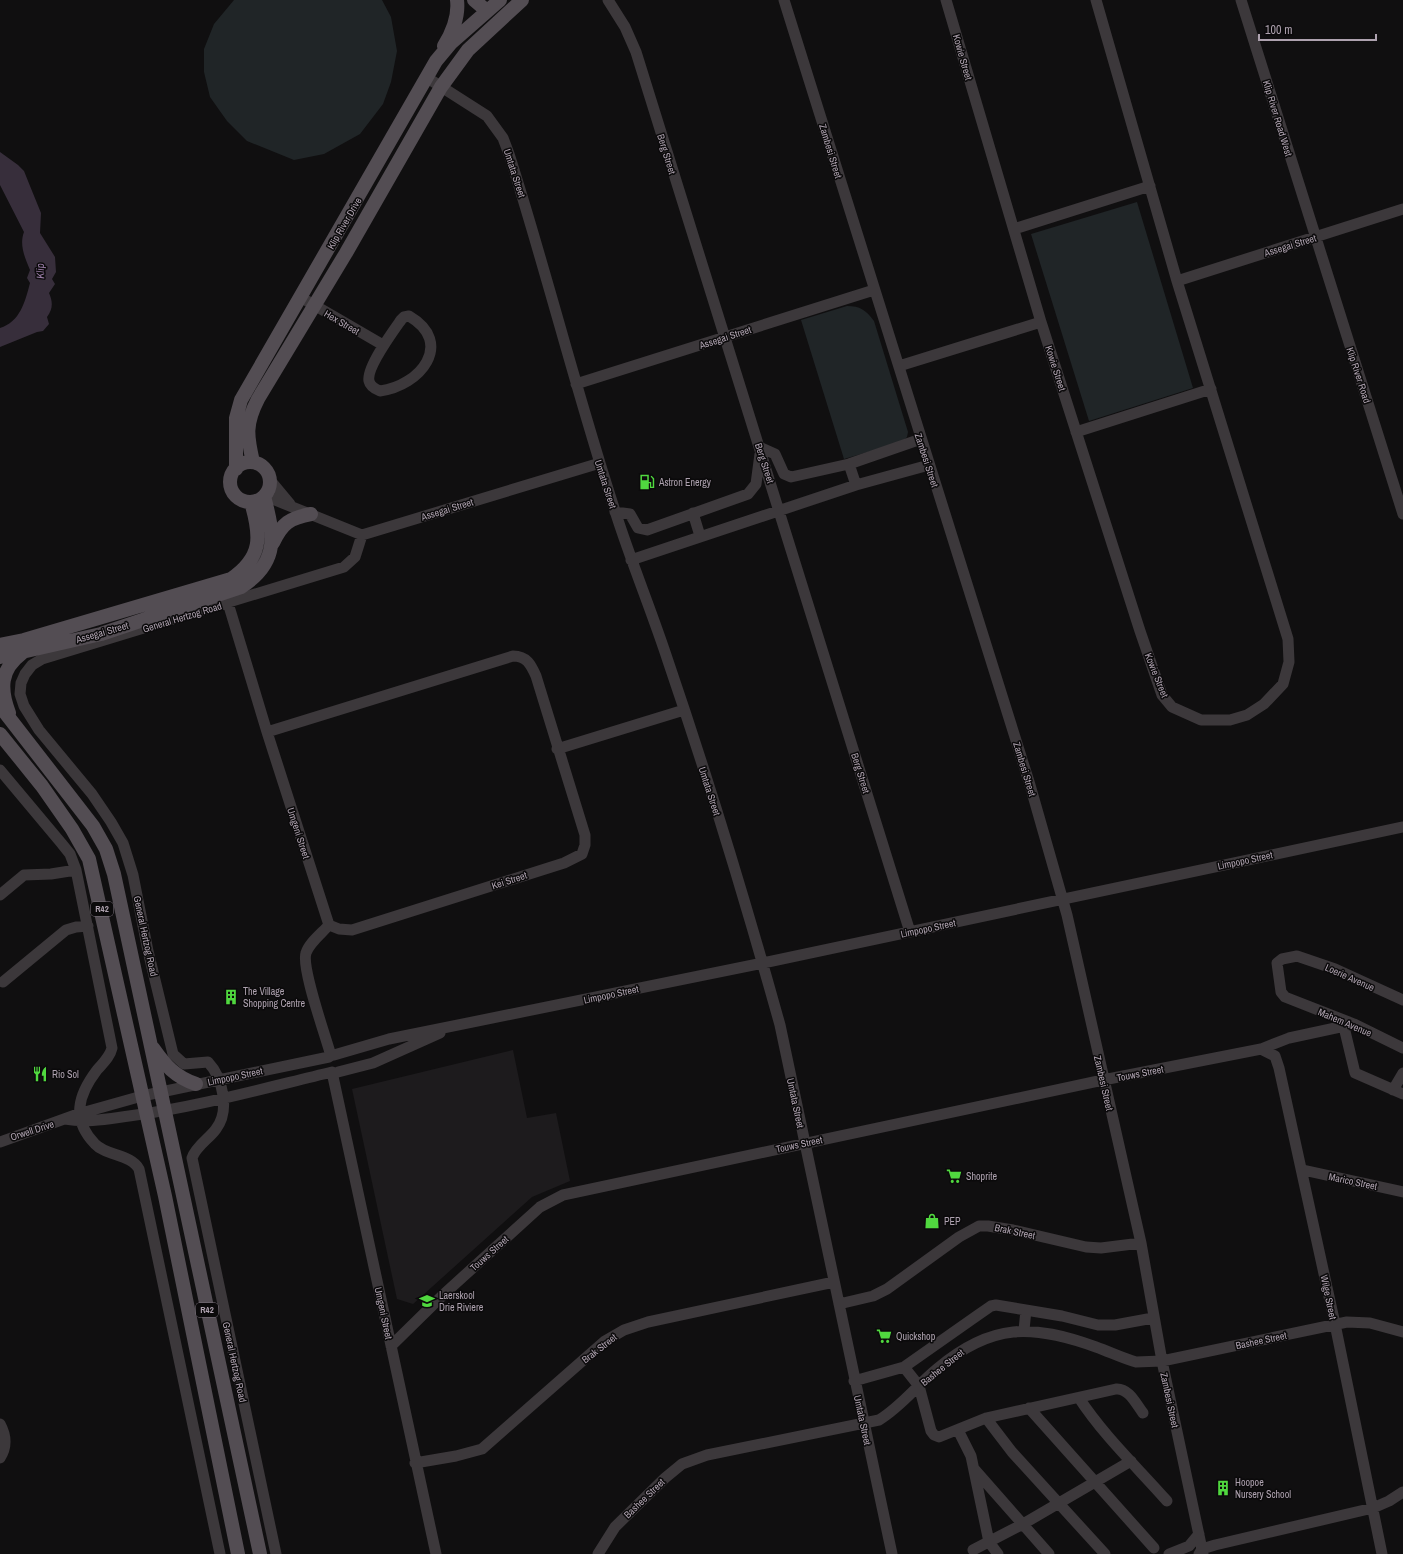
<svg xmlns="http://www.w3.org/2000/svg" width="1403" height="1554" font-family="'Archivo Narrow',sans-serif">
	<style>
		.built { fill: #1d1b1d }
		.green { fill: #202527 }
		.water { fill: #372e3b }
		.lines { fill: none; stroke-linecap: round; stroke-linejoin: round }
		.minor { stroke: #3c383b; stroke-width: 11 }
		.major { stroke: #534d53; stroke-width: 14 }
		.labels { text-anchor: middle; stroke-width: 3; stroke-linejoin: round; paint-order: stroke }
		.shield { fill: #0b0a0b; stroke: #7d747e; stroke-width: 1 }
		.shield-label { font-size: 9px; font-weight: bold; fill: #aea2af }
		.street-label { font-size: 10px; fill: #aea2af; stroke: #0b0a0b }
		.poi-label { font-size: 10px; fill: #aea2af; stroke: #0b0a0b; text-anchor: start }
		.water-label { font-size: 11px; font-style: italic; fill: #9a7da7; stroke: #0b0a0b }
	</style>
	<rect width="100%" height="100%" fill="#100f10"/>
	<!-- built -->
	<path class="built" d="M513 1050 527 1118 556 1113 570 1181 532 1197 413 1304 397 1299 352 1089Z"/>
	<!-- green -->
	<path class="green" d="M234 0H382L391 17 397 51 391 82 383 104 360 134 324 154 294 160 247 141 227 121 210 97 204 72V49L214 24Z
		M1137 202 1193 388 1089 421 1031 234Z
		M847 306C860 306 866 310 874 321L908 432 907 437 902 442 844 459 801 320Z"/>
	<!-- water -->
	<path class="water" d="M0 152 18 165 24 171 30 186 41 213 40 233 55 257 56 272 52 279 55 284 49 293C53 302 53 309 47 317L49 324 43 331 37 332 0 347V328C20 322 25 302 30 283L27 278 30 270C25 258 19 245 24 232L0 185Z"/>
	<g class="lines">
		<!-- minor -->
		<path class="minor" d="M608 0 625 27 636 52 910 932
			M784 0 1030 785 1067 915 1141 1243 1162 1361 1203 1554
			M946 0 1041 322 1140 631 1162 695 1172 707 1201 720H1230L1247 715 1264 704 1283 684 1289 662 1288 639 1177 281 1096 0
			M1241 0 1403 514
			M426 77 487 116 503 138 509 154C547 273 577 395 616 514 632 564 652 612 668 661 709 781 746 903 780 1025L892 1554
			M1014 229 1150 186
			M1177 281 1403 209
			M302 298 383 345
			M409 316C455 343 420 386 380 391 375 389 370 386 369 381 366 368 394 330 401 320L404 317Z
			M899 366 1041 322
			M576 384 874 290
			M1076 432 1211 389
			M759 447 775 454 784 474 791 477 849 464 921 439
			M849 464 856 485
			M270 480 290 504
			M265 496 362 535 600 463
			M615 512 630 514 638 528 647 530 748 494 756 484 760 454
			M693 513 700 536
			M631 560 856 485 929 465
			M228 603 267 732 329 925C322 933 309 943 306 953 301 968 326 1037 331 1056
			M267 732 513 656C527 656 531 665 536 676L585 835V845L582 854 564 863 352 930 339 929 329 925
			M557 749 684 710
			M0 770 62 844 70 854 76 870 112 1048C110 1057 103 1063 97 1070 78 1095 71 1119 95 1144 106 1156 131 1154 139 1169L220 1554
			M0 895 24 875 51 874 76 870
			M3 982 66 930 76 927 88 926
			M1403 1000 1335 969 1297 956 1282 959 1277 963 1281 992 1285 997 1354 1024 1403 1048
			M1344 1027 1355 1073 1403 1094
			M1261 1049 1275 1056 1279 1068 1335 1324 1382 1554
			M334 1055 389 1039 763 963 1403 827
			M338 1072 373 1063 440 1033
			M1393 1090 1403 1073
			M65 1119C87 1123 107 1119 129 1116 197 1107 265 1088 332 1072L436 1554
			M0 1142 78 1114 142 1096 329 1057
			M1303 1170 1403 1192
			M839 1304 873 1296 887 1289 959 1237 979 1226H988L1013 1230 1086 1247 1101 1248 1141 1243
			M1024 1330 1026 1310
			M391 1346 444 1294 540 1207 563 1195 1103 1080 1261 1049 1289 1038 1354 1024
			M904 1367 919 1386 931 1431 934 1435 939 1437 986 1418 1116 1389C1129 1388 1136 1404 1143 1413
			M854 1381 904 1367 978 1315 991 1306 996 1305 1062 1316 1098 1325H1115L1153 1318
			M1079 1398C1104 1436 1137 1467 1167 1501
			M1029 1408 1154 1548
			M986 1418 1012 1452 1105 1554
			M0 1424C6 1435 7 1447 0 1458
			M958 1430 971 1456 989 1542 998 1554
			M415 1463 456 1456 482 1449 605 1341 624 1330 648 1322 834 1282
			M975 1470 1049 1554
			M973 1550 1023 1524 1131 1461
			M276 1554 192 1158C196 1146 209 1139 216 1129 230 1111 223 1078 208 1062L184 1064 173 1054 148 951 133 875 123 843 111 822 92 794 39 730 24 706 20 694 21 683 25 674 32 665 42 659 344 567 355 557 362 535
			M598 1554 615 1527 665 1478 682 1464 707 1455 879 1420C902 1406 917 1385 938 1368 992 1323 1032 1324 1096 1347 1110 1352 1122 1358 1136 1362L1162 1361 1347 1322 1370 1323 1403 1332
			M1169 1554 1189 1546 1199 1534
			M1199 1554 1202 1549 1215 1545 1373 1508 1389 1501 1403 1492"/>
		<!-- major -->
		<path class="major" d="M474 0 487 11
			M444 46C452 33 459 16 457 0
			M253 462C247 436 245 424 258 399L346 253 441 87 468 50 522 0
			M230 482a20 20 0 1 1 40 0a20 20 0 1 1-40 0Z
			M236 469V418L241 400 436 61 451 43 500 0
			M273 543C282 523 290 518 311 514
			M0 645 24 640 231 579C263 557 261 536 251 502
			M0 657 101 634 241 587C280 562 274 535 264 496
			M0 706 93 826 106 849 114 874 260 1554
			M9 713C0 689 0 670 21 654
			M0 734 42 786 72 829 89 859 165 1196 238 1554
			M153 1048C165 1065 175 1077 196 1084"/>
	</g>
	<!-- icons -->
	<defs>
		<g id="fuel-bare" transform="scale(1.2)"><path d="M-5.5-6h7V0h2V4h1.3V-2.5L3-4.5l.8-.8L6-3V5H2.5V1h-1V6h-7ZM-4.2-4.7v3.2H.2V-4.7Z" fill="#50d83f" stroke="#0b0a0b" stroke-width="2.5" paint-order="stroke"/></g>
		<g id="building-bare" transform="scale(1.2)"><path d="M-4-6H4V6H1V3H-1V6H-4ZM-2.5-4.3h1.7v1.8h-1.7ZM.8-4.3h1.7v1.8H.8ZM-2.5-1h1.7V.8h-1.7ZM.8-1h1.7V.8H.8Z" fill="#50d83f" stroke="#0b0a0b" stroke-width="2.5" paint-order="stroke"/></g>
		<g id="restaurant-bare" transform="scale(1.2)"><path d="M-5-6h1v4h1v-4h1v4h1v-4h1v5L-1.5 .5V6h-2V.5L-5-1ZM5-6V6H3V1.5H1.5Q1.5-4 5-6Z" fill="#50d83f" stroke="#0b0a0b" stroke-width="2.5" paint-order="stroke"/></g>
		<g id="supermarket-bare" transform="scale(1.2)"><path d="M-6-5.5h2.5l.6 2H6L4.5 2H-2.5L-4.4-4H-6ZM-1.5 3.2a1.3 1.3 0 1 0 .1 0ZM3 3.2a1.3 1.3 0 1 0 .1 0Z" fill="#50d83f" stroke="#0b0a0b" stroke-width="2.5" paint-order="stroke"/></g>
		<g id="shop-bare" transform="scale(1.2)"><path d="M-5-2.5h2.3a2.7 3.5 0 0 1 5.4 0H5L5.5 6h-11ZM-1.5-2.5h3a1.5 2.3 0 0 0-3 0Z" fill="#50d83f" stroke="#0b0a0b" stroke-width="2.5" paint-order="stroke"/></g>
		<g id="school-bare" transform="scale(1.2)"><path d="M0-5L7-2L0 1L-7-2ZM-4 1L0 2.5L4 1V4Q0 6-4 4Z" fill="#50d83f" stroke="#0b0a0b" stroke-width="2.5" paint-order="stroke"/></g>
	</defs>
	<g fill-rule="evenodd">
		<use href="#fuel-bare" x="647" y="482"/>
		<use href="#building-bare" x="231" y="997"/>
		<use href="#restaurant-bare" x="40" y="1074"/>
		<use href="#supermarket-bare" x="954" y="1176"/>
		<use href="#shop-bare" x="932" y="1221"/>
		<use href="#school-bare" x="427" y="1301"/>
		<use href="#supermarket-bare" x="884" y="1336"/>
		<use href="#building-bare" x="1223" y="1488"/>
	</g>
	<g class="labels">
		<!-- shield labels -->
		<g class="shield">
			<rect x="91" y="902" width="22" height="14" rx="3"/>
			<rect x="196" y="1303" width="22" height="14" rx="3"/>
		</g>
		<g class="shield-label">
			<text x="102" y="912">R42</text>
			<text x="207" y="1313">R42</text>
		</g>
		<!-- street labels -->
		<g class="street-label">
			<text transform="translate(963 57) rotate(74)" y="4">Kowie Street</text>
			<text transform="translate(1278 118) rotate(73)" y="4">Klip River Road West</text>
			<text transform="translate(831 151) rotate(73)" y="4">Zambesi Street</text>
			<text transform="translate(667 154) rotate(73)" y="4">Berg Street</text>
			<text transform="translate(515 173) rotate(72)" y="4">Umtata Street</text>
			<text transform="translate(344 223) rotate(-60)" y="4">Klip River Drive</text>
			<text transform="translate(1290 245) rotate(-17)" y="4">Assegai Street</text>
			<text transform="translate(342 322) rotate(30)" y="4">Hex Street</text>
			<text transform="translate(725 337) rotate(-18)" y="4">Assegai Street</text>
			<text transform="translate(1056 368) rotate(72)" y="4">Kowie Street</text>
			<text transform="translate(1359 375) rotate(72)" y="4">Klip River Road</text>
			<text transform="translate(927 460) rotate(72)" y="4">Zambesi Street</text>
			<text transform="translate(765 463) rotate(72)" y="4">Berg Street</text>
			<text transform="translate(606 484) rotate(72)" y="4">Umtata Street</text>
			<text transform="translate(447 509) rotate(-17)" y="4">Assegai Street</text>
			<text transform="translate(182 617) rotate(-17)" y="4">General Hertzog Road</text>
			<text transform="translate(102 632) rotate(-16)" y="4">Assegai Street</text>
			<text transform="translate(1157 675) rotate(68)" y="4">Kowie Street</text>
			<text transform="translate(1025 769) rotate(73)" y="4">Zambesi Street</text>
			<text transform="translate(861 773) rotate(73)" y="4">Berg Street</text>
			<text transform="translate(710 791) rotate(72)" y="4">Umtata Street</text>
			<text transform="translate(299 833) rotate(72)" y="4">Umgeni Street</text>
			<text transform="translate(1245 860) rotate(-12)" y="4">Limpopo Street</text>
			<text transform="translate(509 880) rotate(-18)" y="4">Kei Street</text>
			<text transform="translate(928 928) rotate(-12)" y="4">Limpopo Street</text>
			<text transform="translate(146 936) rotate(78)" y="4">General Hertzog Road</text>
			<text transform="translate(1350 977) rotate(24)" y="4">Loerie Avenue</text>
			<text transform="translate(611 994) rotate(-12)" y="4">Limpopo Street</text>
			<text transform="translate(1345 1022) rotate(23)" y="4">Mahem Avenue</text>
			<text transform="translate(1140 1073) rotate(-11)" y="4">Touws Street</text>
			<text transform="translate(235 1076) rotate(-12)" y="4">Limpopo Street</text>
			<text transform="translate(1104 1083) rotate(77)" y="4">Zambesi Street</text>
			<text transform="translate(796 1103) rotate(78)" y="4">Umtata Street</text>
			<text transform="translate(32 1130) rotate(-18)" y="4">Orwell Drive</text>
			<text transform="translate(799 1144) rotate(-12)" y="4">Touws Street</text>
			<text transform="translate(1353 1181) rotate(12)" y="4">Marico Street</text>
			<text transform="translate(1015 1231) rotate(12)" y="4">Brak Street</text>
			<text transform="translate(489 1253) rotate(-42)" y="4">Touws Street</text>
			<text transform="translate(1329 1297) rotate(78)" y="4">Wilge Street</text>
			<text transform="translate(384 1313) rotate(78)" y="4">Umgeni Street</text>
			<text transform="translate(1261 1340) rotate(-12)" y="4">Bashee Street</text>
			<text transform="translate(599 1348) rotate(-38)" y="4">Brak Street</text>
			<text transform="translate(235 1362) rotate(78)" y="4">General Hertzog Road</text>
			<text transform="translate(942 1367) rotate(-39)" y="4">Bashee Street</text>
			<text transform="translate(1170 1400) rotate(78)" y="4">Zambesi Street</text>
			<text transform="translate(863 1420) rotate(78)" y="4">Umtata Street</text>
			<text transform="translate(644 1498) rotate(-44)" y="4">Bashee Street</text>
		</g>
		<!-- poi labels -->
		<g class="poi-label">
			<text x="659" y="486">Astron Energy</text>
			<text x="243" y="995">The Village<tspan x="243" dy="12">Shopping Centre</tspan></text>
			<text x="52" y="1078">Rio Sol</text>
			<text x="966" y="1180">Shoprite</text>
			<text x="944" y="1225">PEP</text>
			<text x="439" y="1299">Laerskool<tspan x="439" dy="12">Drie Riviere</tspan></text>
			<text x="896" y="1340">Quickshop</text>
			<text x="1235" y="1486">Hoopoe<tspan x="1235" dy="12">Nursery School</tspan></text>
		</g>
		<!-- water labels -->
		<g class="water-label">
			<text transform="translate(40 271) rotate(-91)" y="4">Klip</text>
		</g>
	</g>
	<!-- scale -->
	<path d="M1259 34v6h117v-6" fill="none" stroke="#aea2af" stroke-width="2"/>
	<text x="1265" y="34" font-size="12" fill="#aea2af" stroke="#0b0a0b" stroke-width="3" paint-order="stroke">100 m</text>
</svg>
